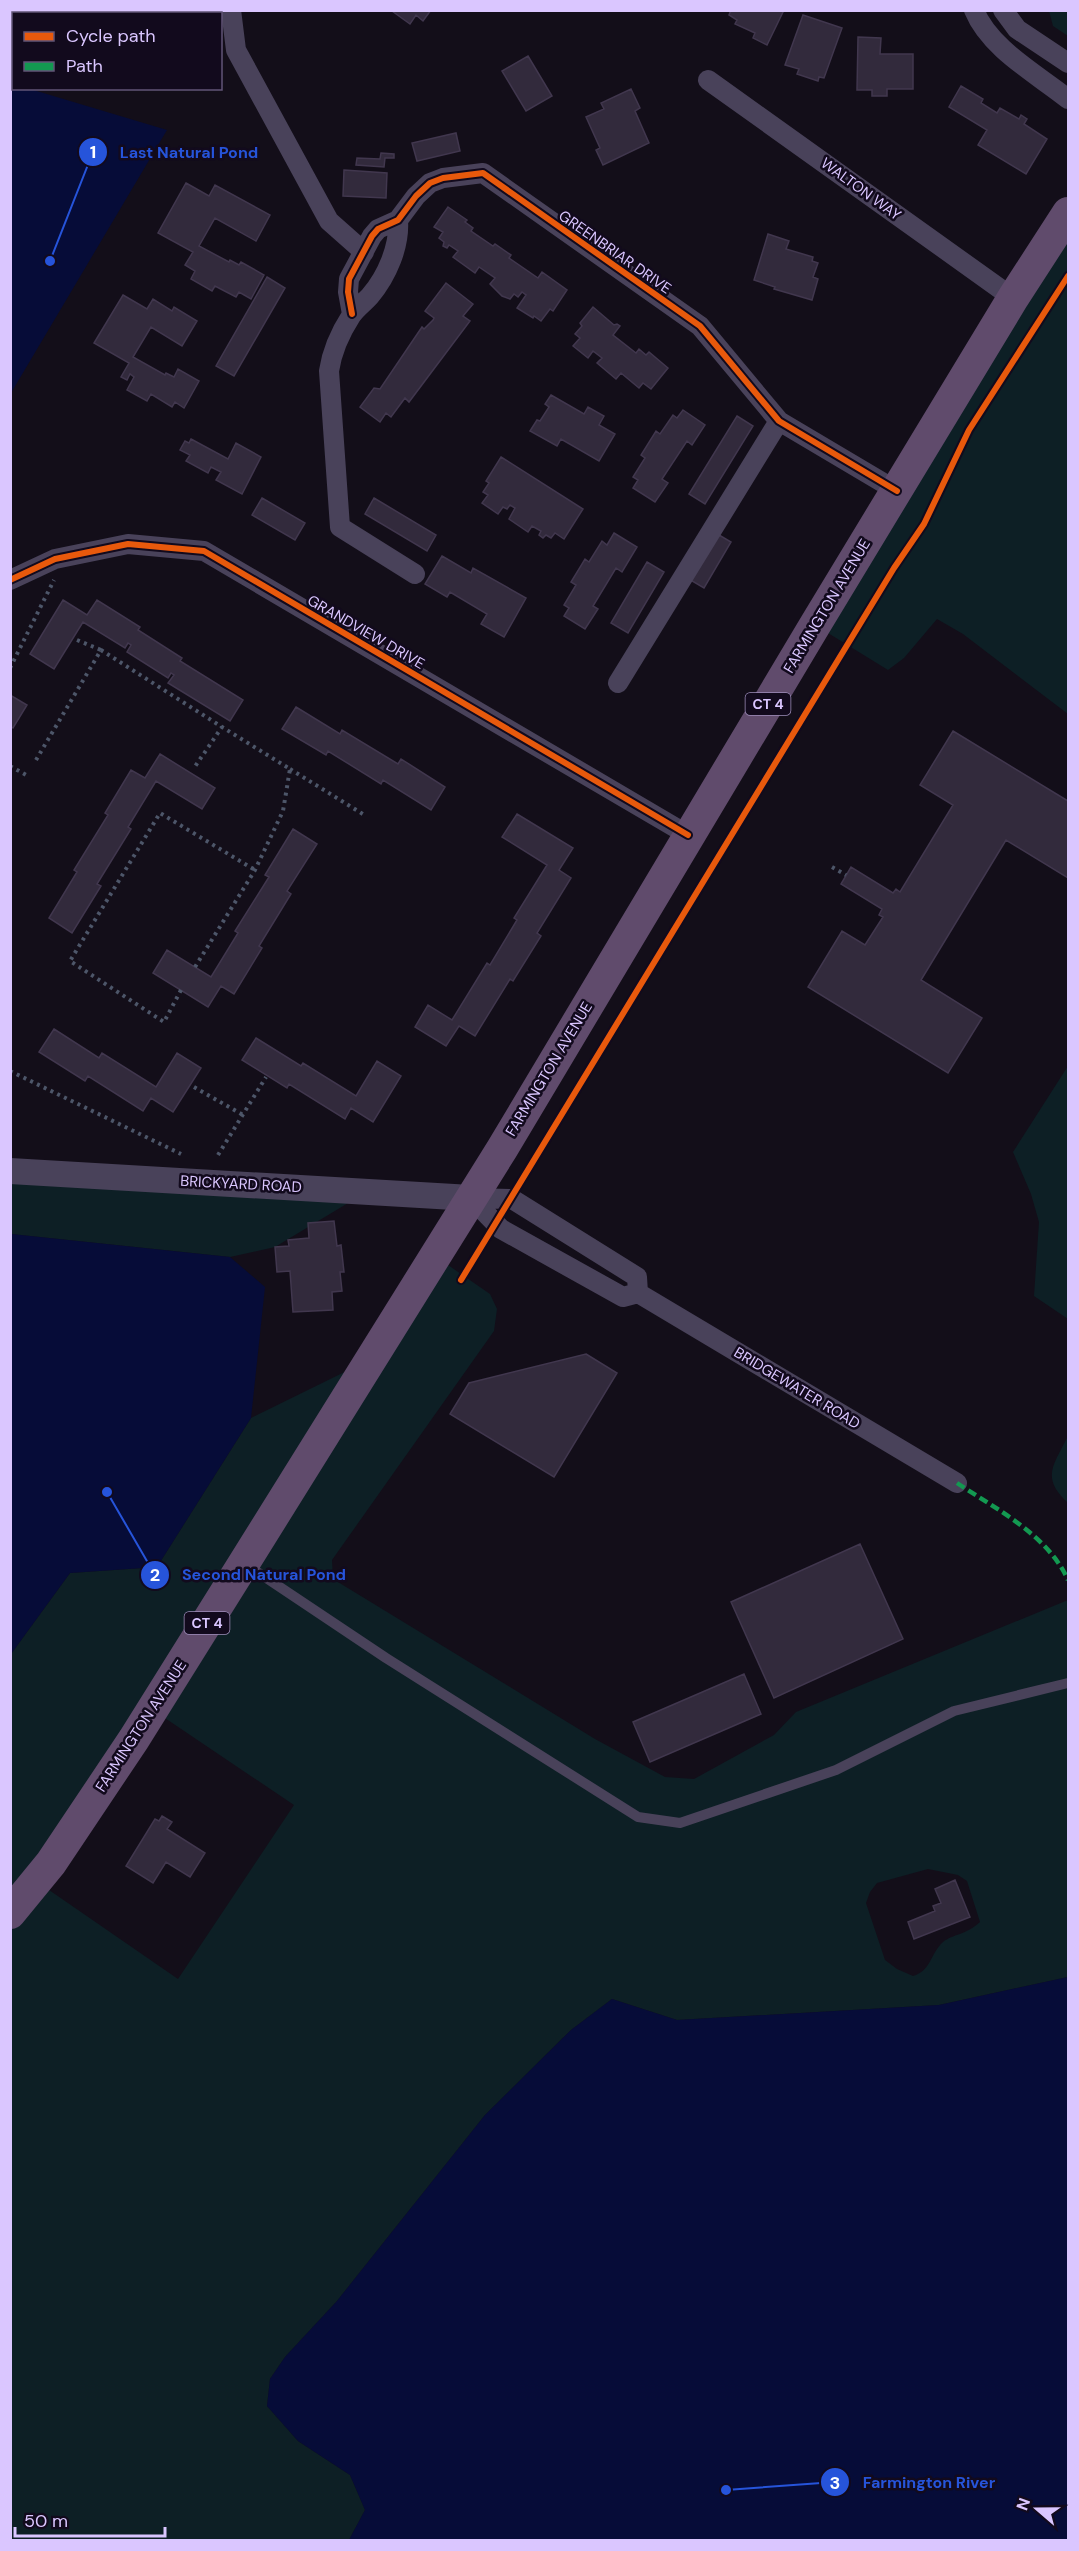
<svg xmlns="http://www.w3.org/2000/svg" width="1079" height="2551" font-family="'DM Sans',sans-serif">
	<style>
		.green { fill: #0d1f25; fill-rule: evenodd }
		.water { fill: #060c38 }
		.building { fill: #322a3c; stroke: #41374e; stroke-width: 1.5 }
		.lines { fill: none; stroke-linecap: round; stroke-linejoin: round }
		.path { stroke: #4d5669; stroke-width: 4; stroke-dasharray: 3 4.5; stroke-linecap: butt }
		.service { stroke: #49425a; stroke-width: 10 }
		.minor { stroke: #49425a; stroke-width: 20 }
		.tertiary { stroke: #49425a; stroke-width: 26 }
		.primary { stroke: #604b6c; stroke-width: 32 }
		.quiet { stroke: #139951; stroke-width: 4.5; stroke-dasharray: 9 4.5; stroke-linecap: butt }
		.cycleway-casing { stroke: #120a1d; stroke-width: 10 }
		.cycleway { stroke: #e8590c; stroke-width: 6 }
		.labels { text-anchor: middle; stroke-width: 5; stroke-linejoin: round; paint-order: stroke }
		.shield { fill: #120a1d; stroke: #9e8ebb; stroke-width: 1.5 }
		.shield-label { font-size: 14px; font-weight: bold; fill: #dac6ff }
		.street-label { font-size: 15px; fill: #dac6ff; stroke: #120a1d }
		.leader { fill: none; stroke: #2654da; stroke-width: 2 }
		.callout-dot { fill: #2654da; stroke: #120a1d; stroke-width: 2 }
		.mark-label { font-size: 18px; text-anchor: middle; font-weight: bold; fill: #fff }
		.callout-label { font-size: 16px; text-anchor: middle; font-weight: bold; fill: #2654da; stroke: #120a1d; stroke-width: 5; stroke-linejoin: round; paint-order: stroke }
	</style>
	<rect width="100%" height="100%" fill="#130e19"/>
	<!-- green -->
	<path class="green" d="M1049 11H1068V36L1053 26Z
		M1068 213V714L963 634 937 619 904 658 888 670 815 625Z
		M1068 1066V1319L1034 1296 1039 1222 1031 1194 1013 1152Z
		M10 1171 368 1191 275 1247 230 1257 11 1234Z
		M435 1256 490 1294 497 1309 494 1331 332 1560 333 1579 595 1739 665 1777 694 1779 774 1735 796 1712 1068 1600V1977L939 2005 677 2020 612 1999 571 2030 485 2115 337 2301 285 2357 270 2379 267 2406 298 2441 350 2475 365 2510 349 2540H11V1654L70 1573 157 1567 251 1418 371 1359ZM153 1710 294 1805 178 1979 36 1881ZM928 1869 958 1875 967 1881 980 1922C966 1935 953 1934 943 1942 930 1954 931 1971 913 1976L897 1969 885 1960 866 1903 870 1892 877 1883Z
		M1068 1436V1503C1040 1477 1054 1465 1068 1436Z"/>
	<!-- water -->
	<path class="water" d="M11 82 13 83 14 88 30 89 167 130 11 393Z
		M11 1234 230 1257 265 1287 251 1418 157 1567 70 1573 11 1654Z
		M1068 1977V2540H349L365 2510 350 2475 298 2441 267 2406 270 2379 285 2357 337 2301 485 2115 571 2030 612 1999 677 2020 939 2005Z"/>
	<!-- building -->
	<path class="building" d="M78 10H121L120 14H78Z
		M431 10 423 21 416 15 410 24 392 11Z
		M731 10H784L767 45 753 38 755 33 735 24 737 20 729 15Z
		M803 15 842 28 824 78 819 77 818 81 797 74 799 69 785 65Z
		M858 37 881 38 880 54H913V89H887V96H872V90H857Z
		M528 56 552 96 526 111 502 71Z
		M961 86 983 99 981 103 997 113 1000 108 1019 119 1021 115 1027 119 1024 124 1047 139 1026 174 978 145 987 130 949 107Z
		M631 89 640 108 635 111 649 143 603 165 596 150 600 148 586 117 604 109 601 103Z
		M456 133 460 151 417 161 412 143Z
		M381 153 394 154V158H385L384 167 356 165 357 158 380 159Z
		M344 170 387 173 386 198 343 196Z
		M186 183 209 196 215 185 270 215 256 241 215 218 199 246 229 262 230 260 239 265 241 262 264 275 251 299 239 292 236 297 215 286 212 291 191 279 195 271 185 265 193 252 158 233Z
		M448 207 467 220 465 222 473 228 471 231 493 246 495 244 511 255 509 258 538 278 542 272 567 290 553 311 550 309 541 321 534 316 533 318 517 308 526 295 522 292 518 297 514 294 510 299 502 296 490 284 495 278 479 267 475 273 453 257 458 251 449 245 447 248 443 246 444 242 439 238 443 232 434 227Z
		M768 234 789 241 786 249 813 257 812 261 818 263 813 277 818 279 812 300 774 289 775 287 754 280Z
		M267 277 285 288 234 376 216 366Z
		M446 283 473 304 463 316 470 321 409 402 405 398 391 417 386 413 380 422 360 407 374 388 380 389 422 327 424 329 433 320 434 318 425 311Z
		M123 295 147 309 153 299 172 311 174 307 197 321 182 346 151 327 133 357 165 375 166 373 174 377 178 369 199 381 184 408 175 402 172 407 151 394 147 401 127 390 134 377 130 374 127 380 121 377 129 363 94 343Z
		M593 307 614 325 617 324 620 326 613 335 636 353 639 349 646 355 649 352 668 368 651 389 643 383 639 388 621 373 616 379 597 363 602 358 593 351 588 358 573 346 580 338 575 334 582 326 580 323Z
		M551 395 584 414 588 407 604 416 599 425 615 434 599 461 561 439 557 446 530 431 537 420 540 421 549 407 545 404Z
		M683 410 705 425 692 445 687 441 662 479 668 483 655 502 633 488 638 480 633 477 645 458 641 455 656 431 660 434 673 415 677 418Z
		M737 416 753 426 705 504 689 494Z
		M191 439 228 459 236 443 261 457 242 494 216 480 221 472 211 467 208 473 186 461 190 455 180 450 185 441 189 443Z
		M501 457 583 509 564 539 555 533 551 538 546 535 543 538 539 535 541 531 532 526 528 532 509 519 515 508 510 505 507 509 503 507 498 514 482 503 488 495 483 492 489 483 486 481Z
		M262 498 305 523 295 540 252 515Z
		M374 498 436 535 427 551 365 514Z
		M714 532 731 542 704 588 687 578Z
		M614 533 637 547 622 572 616 568 593 606 598 609 585 629 564 616 569 608 564 605 576 585 571 582 585 559 589 562 602 541 607 545Z
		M442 556 471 573 473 568 526 598 504 637 481 624 487 614 450 592 447 597 425 584Z
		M647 562 664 572 628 633 611 623Z
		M63 600 87 615 97 600 140 627 138 630 182 658 180 661 243 700 230 721 168 683 174 675 171 673 168 678 127 652 131 645 128 643 125 648 83 622 54 669 30 654Z
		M10 695 27 705 13 728 10 726Z
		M296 707 340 734 342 730 398 764 401 759 445 787 431 810 383 780 381 784 328 751 326 755 282 729Z
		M953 731 1068 801V878L1006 840 1003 845 921 980 982 1018 948 1073 808 987 842 931 865 945 883 917 879 915 882 909 841 884 851 867 893 893 896 889 900 892 953 805 920 785Z
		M160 754 215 788 202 809 156 781 128 827 131 829 97 884 101 886 72 933 49 918 77 872 74 870 108 815 105 813 131 770 145 778Z
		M517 814 573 848 559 870 571 878 537 933 541 936 513 981 510 979 475 1036 459 1026 446 1046 415 1027 428 1005 452 1020 487 963 490 965 517 920 514 918 547 865 502 837Z
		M293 829 317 844 287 891 291 894 259 946 262 948 234 994 221 986 208 1007 153 973 167 950 211 977 238 933 235 931 269 877 265 875Z
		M54 1029 99 1058 102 1053 156 1087 177 1053 201 1068 173 1112 151 1098 143 1111 88 1076 85 1081 39 1052Z
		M256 1038 301 1066 303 1063 356 1096 377 1061 401 1076 373 1122 351 1108 345 1119 289 1084 287 1088 242 1060Z
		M334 1221 337 1246 341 1245 344 1272H340L342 1291 332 1292 333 1310 293 1312 290 1271 277 1272 275 1247 289 1246 288 1240 309 1238 308 1223Z
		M586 1354 617 1373 554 1477 450 1414 469 1383Z
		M860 1544 903 1639 774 1698 731 1602Z
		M744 1674 761 1714 650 1762 633 1722Z
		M162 1816 172 1822 167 1829 205 1853 190 1877 166 1862 153 1883 126 1866 155 1819 159 1821Z
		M955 1880 970 1917 914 1939 908 1922 935 1911 933 1906 941 1903 935 1889Z"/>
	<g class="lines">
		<!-- path -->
		<path class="path" d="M77 640 101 650
			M10 668 54 580
			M36 760 101 650 222 727 194 768
			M10 766 28 776
			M290 769 366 816
			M832 867 846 875
			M195 967 255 870 283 811 290 769 222 727
			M181 990 164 1022 70 961 160 813 255 870
			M10 1071 181 1154
			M194 1087 243 1115
			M218 1155 266 1077"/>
		<!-- service -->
		<path class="service" d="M247 1565 386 1658 638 1817 680 1823 836 1770 954 1711 1068 1683"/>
		<!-- minor -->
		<path class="minor" d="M231 10 236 50 329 221 364 252
			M974 10C990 49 1037 74 1068 99
			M1003 10 1017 29 1068 63
			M708 80 1013 298
			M398 220C400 246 387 276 370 296 364 303 356 308 351 316 340 333 332 351 329 371L340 527 415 574
			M352 314 348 292 349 279 372 236 378 229 398 220 416 196 430 183 443 178 483 173 700 326 779 421 897 491
			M10 580 55 559 128 544 204 551 688 835
			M618 683 779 421
			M471 1198 501 1229 623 1297 638 1293 957 1483
			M471 1198 512 1199 637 1277 638 1293"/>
		<!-- tertiary -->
		<path class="tertiary" d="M10 1171 471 1198"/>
		<!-- primary -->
		<path class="primary" d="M10 1913 51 1863 134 1739 244 1563 502 1149 815 625 1013 298 1068 213"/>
		<!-- quiet -->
		<path class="quiet" d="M957 1483C996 1509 1048 1535 1068 1580"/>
		<!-- cycleway casing -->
		<g class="cycleway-casing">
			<path id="cycleway" d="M352 314 348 292 349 279 372 236 378 229 398 220 416 196 430 183 443 178 483 173 700 326 779 421 897 491
				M10 580 55 559 128 544 204 551 688 835
				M461 1280 894 568 924 524 969 430 1068 276"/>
		</g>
		<!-- cycleway -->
		<use href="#cycleway" class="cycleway"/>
	</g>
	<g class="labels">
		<!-- shield labels -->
		<g class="shield">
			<rect x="745.5" y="693" width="45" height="22" rx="4.5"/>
			<rect x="184.5" y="1612" width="45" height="22" rx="4.5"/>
		</g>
		<g class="shield-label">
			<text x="768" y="709">CT 4</text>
			<text x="207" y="1628">CT 4</text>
		</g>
		<!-- street labels -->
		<g class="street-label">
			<text transform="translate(861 189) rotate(36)" y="5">WALTON WAY</text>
			<text transform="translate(615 252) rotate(35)" y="5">GREENBRIAR DRIVE</text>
			<text transform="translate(827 606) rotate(-59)" y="5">FARMINGTON AVENUE</text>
			<text transform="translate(366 632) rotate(30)" y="5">GRANDVIEW DRIVE</text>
			<text transform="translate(549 1069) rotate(-59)" y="5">FARMINGTON AVENUE</text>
			<text transform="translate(241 1184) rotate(3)" y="5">BRICKYARD ROAD</text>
			<text transform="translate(797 1388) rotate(31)" y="5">BRIDGEWATER ROAD</text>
			<text transform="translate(141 1726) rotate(-57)" y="5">FARMINGTON AVENUE</text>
		</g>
	</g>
	<!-- callouts -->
	<path class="leader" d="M50 261L93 152M107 1492L155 1575M726 2490L835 2482"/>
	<g class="callout-dot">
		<circle cx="50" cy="261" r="6"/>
		<circle cx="107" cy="1492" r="6"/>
		<circle cx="726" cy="2490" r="6"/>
		<circle cx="93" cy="152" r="15"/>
		<circle cx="155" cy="1575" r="15"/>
		<circle cx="835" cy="2482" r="15"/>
	</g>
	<g class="mark-label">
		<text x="93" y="158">1</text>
		<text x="155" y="1581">2</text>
		<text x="835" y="2489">3</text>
	</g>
	<g class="callout-label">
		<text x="189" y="158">Last Natural Pond</text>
		<text x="264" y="1580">Second Natural Pond</text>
		<text x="929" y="2488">Farmington River</text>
	</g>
	<!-- border -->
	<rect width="1079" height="2551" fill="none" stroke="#dac6ff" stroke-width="24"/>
	<!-- legend -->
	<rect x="12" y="12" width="210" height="78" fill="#120a1d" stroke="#625577" stroke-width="1.5"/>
	<rect x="24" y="32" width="30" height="9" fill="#e8590c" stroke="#625577" stroke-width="1.5"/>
	<text x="66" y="42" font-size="18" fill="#dac6ff">Cycle path</text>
	<rect x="24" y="62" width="30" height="9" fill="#139951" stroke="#625577" stroke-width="1.5"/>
	<text x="66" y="72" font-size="18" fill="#dac6ff">Path</text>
	<!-- north arrow -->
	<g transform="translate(1037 2509) rotate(290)" stroke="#120a1d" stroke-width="4.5" paint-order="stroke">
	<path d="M0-4.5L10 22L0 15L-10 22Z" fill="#dac6ff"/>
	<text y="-9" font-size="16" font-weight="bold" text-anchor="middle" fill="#dac6ff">N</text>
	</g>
	<!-- scale -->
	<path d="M15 2527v9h150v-9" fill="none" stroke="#dac6ff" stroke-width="3"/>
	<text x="24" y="2527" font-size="18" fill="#dac6ff" stroke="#120a1d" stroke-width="4.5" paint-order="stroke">50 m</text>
</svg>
